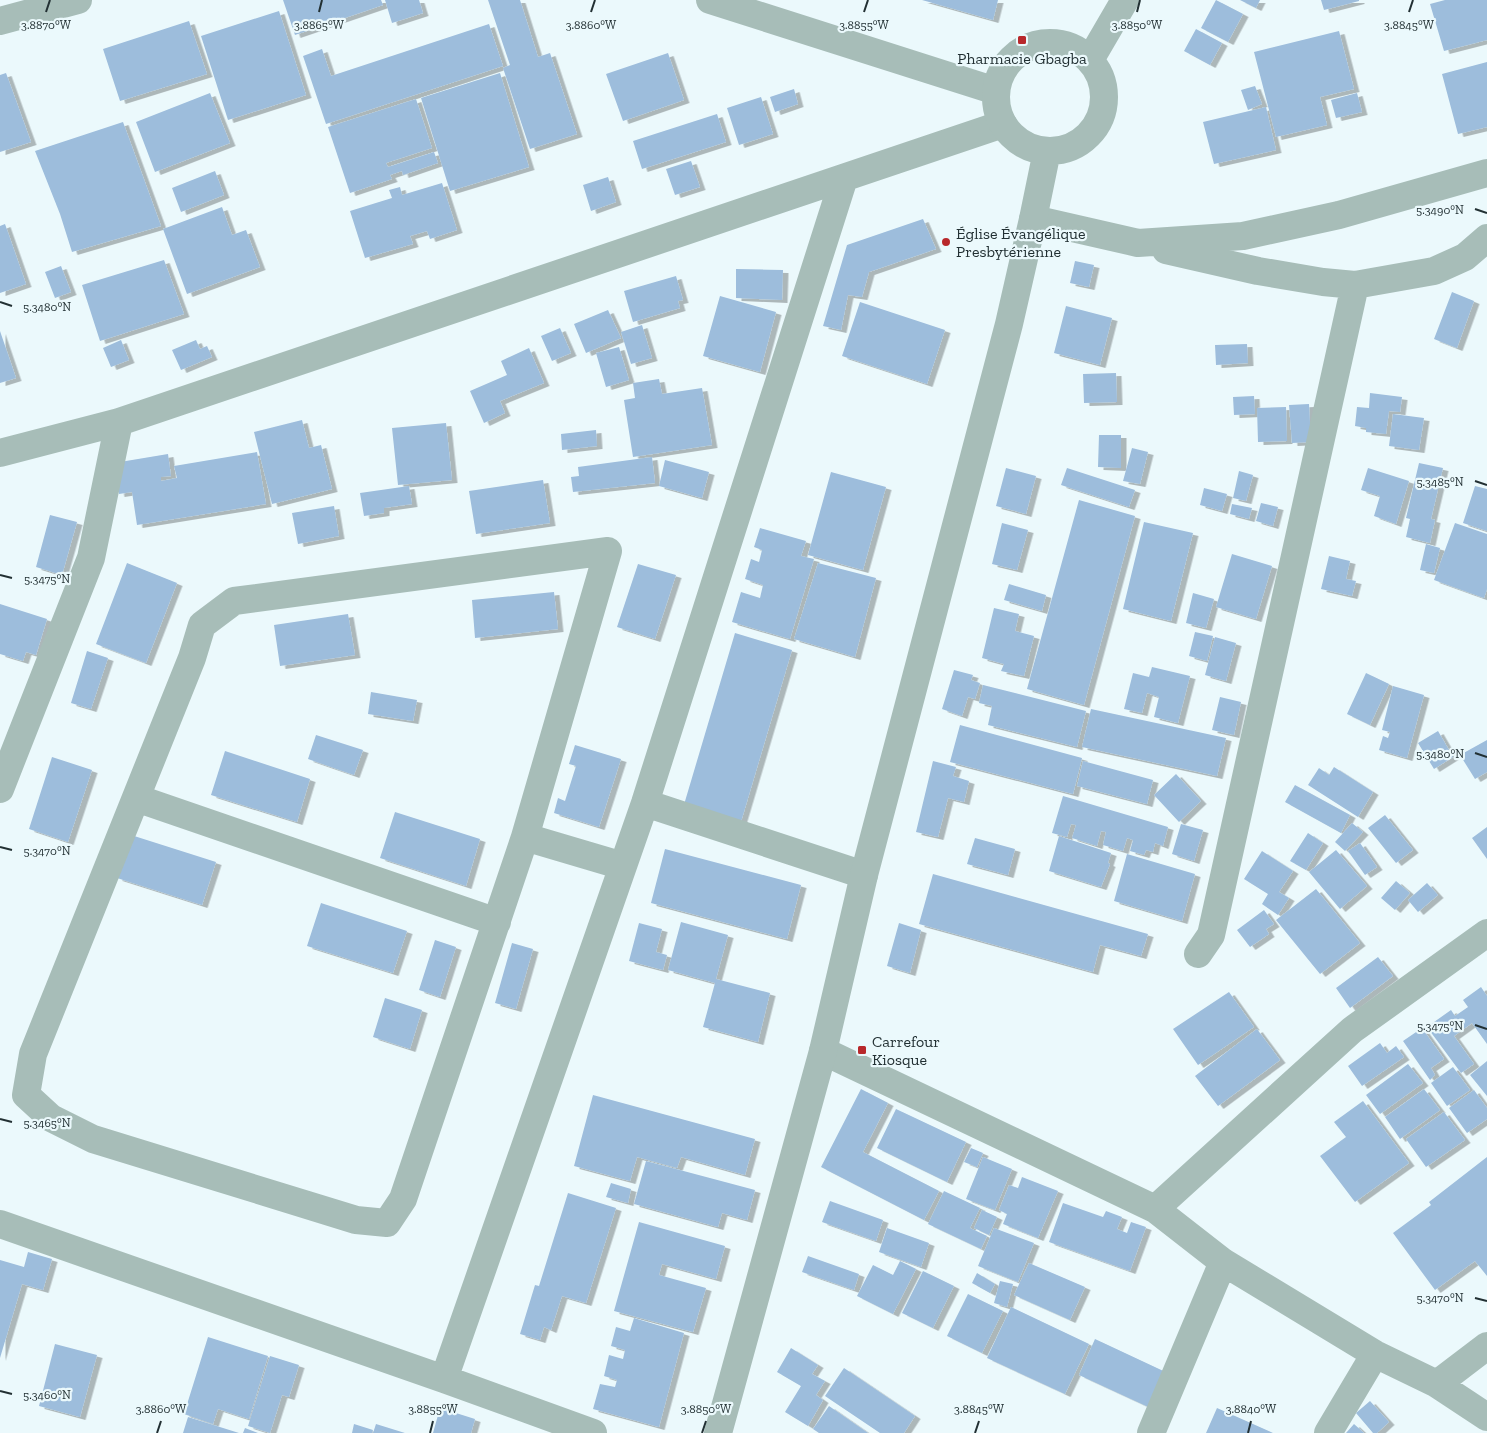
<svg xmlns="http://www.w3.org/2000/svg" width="1487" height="1433" font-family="'Zilla Slab',serif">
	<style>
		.building { fill: #9dbddc; filter: url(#shadow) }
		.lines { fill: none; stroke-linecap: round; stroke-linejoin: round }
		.minor { stroke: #a7bdb8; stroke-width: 28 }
		.tertiary { stroke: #a7bdb8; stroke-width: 28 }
		.ticks { fill: none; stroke: #223033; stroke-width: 2 }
		.poi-dot { fill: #b8282b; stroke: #ebf9fc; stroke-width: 2 }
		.labels { text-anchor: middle; stroke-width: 4.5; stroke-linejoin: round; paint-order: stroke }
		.poi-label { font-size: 16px; fill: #223033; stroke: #ebf9fc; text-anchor: start }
		.ticks-label { font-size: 12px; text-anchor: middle; fill: #223033; stroke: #ebf9fc; stroke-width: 4.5; stroke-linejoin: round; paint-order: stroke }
	</style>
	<defs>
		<filter id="shadow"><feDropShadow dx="5.5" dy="3" stdDeviation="0" flood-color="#0004"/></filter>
	</defs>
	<rect width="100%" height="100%" fill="#ebf9fc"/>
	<!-- building -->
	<path class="building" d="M283 0H381L383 5 295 35Z
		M385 0H419L423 13 392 23Z
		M488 0H520L538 57 550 53 577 134 530 149 503 68 510 65Z
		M922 0H998L993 20Z
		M1216 0 1243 14 1228 42 1201 28Z
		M1240 0H1260L1256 8Z
		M1321 0H1359V1L1324 10Z
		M1445 0H1487V40L1444 51 1430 4Z
		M279 11 306 95 228 120 201 36Z
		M189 21 207 74 120 101 103 49Z
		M489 24 503 66 326 124 303 56 322 49 331 76Z
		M1196 29 1222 43 1210 65 1184 51Z
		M1339 31 1354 89 1320 97 1327 125 1276 137 1254 52Z
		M668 53 684 100 623 121 606 74Z
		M1487 62V127L1458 134 1442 74Z
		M6 73 31 142 0 152V75Z
		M500 73 529 167 450 191 421 98Z
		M1255 86 1262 104 1248 110 1241 90Z
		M794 89 798 104 775 112 770 97Z
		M210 93 230 143 155 172 136 122Z
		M1357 93 1362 112 1336 118 1331 100Z
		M761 97 773 134 739 145 727 108Z
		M416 99 432 148 386 163 388 167 434 152 438 163 403 175 402 171 390 175 392 179 350 193 328 127Z
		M1266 107 1276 150 1214 164 1203 122Z
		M717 114 726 142 642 169 633 141Z
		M123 122 161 226 72 252 60 214 35 151Z
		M691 161 700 187 675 195 666 169Z
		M215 171 224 195 181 212 172 188Z
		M608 177 616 202 591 211 583 185Z
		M442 183 457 230 430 239 427 231 410 236 413 244 365 258 350 211 392 198 389 190 400 187 402 195Z
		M222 207 232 235 246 230 260 267 187 294 163 229Z
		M923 219 936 249 869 272 862 297 848 295 841 330 823 326 847 245Z
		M5 224 26 284 0 293V226Z
		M164 260 184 314 100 341 82 285Z
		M1075 261 1094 265 1089 287 1070 283Z
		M61 266 71 292 55 298 45 272Z
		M736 269 783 270 782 300 736 298Z
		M676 276 683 300 678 301 680 308 633 322 624 291Z
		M1452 292 1474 301 1457 348 1434 339Z
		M720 296 776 312 760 372 703 356Z
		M860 302 945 330 927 384 842 356Z
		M1066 306 1112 318 1100 365 1054 353Z
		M608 310 621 338 586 353 574 324Z
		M642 325 652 358 631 364 621 332Z
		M560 328 571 353 552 361 541 336Z
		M0 331 16 378 0 383Z
		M121 340 129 360 111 367 103 348Z
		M196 340 200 349 207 346 212 357 181 370 172 350Z
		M1247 344 1248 363 1216 365 1215 345Z
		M619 347 629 380 606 387 596 353Z
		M529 348 544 383 500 401 505 413 484 423 470 391 507 375 501 361Z
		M1116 373 1117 402 1084 403 1083 374Z
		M659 379 662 394 702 388 712 445 633 457 624 400 635 398 633 383Z
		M1370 393 1402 397 1400 412 1389 411 1386 434 1366 432V428L1355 426 1357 407 1369 408Z
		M1254 396 1255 414 1234 415 1233 397Z
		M1309 404 1311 442 1292 443 1289 405Z
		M1286 407 1287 441 1258 442 1257 408Z
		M1393 414 1424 418 1419 450 1389 446Z
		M302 420 309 448 321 445 332 489 272 504 254 432Z
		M446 423 452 480 398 485 392 428Z
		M596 430 597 446 562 450 561 434Z
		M1099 435H1121V468L1098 467Z
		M1132 448 1148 452 1140 484 1123 481Z
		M257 452 266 504 137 525 132 492 119 494 114 463 168 454 171 476 161 477V481L177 478 174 466Z
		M652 457 655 483 573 492 571 477 579 476 578 467Z
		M665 460 709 472 702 498 659 486Z
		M1419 463 1443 468 1431 519 1435 520 1430 543 1406 537 1410 519 1406 518Z
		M1006 468 1036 476 1026 514 996 506Z
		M1067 468 1135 490 1129 507 1061 485Z
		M1368 468 1409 481 1396 524 1374 516 1380 496 1361 490Z
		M1239 471 1253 475 1246 501 1233 498Z
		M831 472 886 487 863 570 808 555Z
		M543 480 550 523 476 534 469 491Z
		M409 486 412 504 384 508V513L364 516 360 493Z
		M1475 486 1487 489V531L1463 523Z
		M1204 488 1227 494 1222 511 1200 505Z
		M1079 500 1135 516 1084 705 1027 689Z
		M1261 503 1278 507 1273 526 1256 521Z
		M1232 504 1252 508 1249 519 1230 514Z
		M334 506 339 536 298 544 292 513Z
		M50 515 77 522 62 575 36 567Z
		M1144 522 1193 533 1171 621 1123 609Z
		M1002 523 1028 530 1017 570 992 564Z
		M1455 523 1487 534V589L1484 598 1434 580Z
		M760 528 806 541 801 556 814 559 790 639 732 622 741 592 760 598 763 585 745 579 751 559 759 562 762 550 754 547Z
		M1426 544 1440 548 1434 573 1420 570Z
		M1232 554 1272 566 1256 619 1216 607Z
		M1329 556 1350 561 1346 579 1356 581 1352 596 1321 589Z
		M127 563 177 583 146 663 96 644Z
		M818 563 876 578 855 657 794 639Z
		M638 564 676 575 655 639 617 627Z
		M1009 584 1046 595 1042 611 1004 600Z
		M554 592 558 629 475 638 472 600Z
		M1193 593 1214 599 1206 628 1186 623Z
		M0 604 47 619 36 655 26 652 23 661 0 654Z
		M994 608 1019 614 1015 631 1034 636 1024 676 1001 671 1004 664 982 658Z
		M348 614 355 655 280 666 274 625Z
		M1195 632 1213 636 1207 661 1189 656Z
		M735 633 792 650 740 825 683 808Z
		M1215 637 1236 643 1226 681 1205 675Z
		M87 651 108 658 91 709 71 703Z
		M1152 667 1190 676 1178 723 1154 717 1159 697 1147 693 1142 713 1124 709 1133 673 1149 677Z
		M954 670 973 675 971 680 980 683 975 699 968 697 962 716 942 709Z
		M1366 673 1389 684 1370 725 1347 714Z
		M983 685 1086 711 1077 747 988 725 992 706 979 703Z
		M1393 686 1424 695 1407 758 1379 750 1383 736 1388 738 1390 732 1382 730Z
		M371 692 417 700 413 721 368 714Z
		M1220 697 1241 702 1234 735 1212 730Z
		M1091 709 1226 738 1217 776 1082 747Z
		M960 725 1082 758 1073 794 950 762Z
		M1438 731 1453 757 1434 769 1418 743Z
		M316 735 363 750 354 775 308 759Z
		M1487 740V772L1475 779 1460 755Z
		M575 745 621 759 599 827 554 813 558 798 565 801 576 766 569 764Z
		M225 751 310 779 297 822 211 795Z
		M52 757 92 770 68 842 29 829Z
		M933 761 956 767 953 776 969 781 964 802 948 798 938 837 916 832Z
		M1083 761 1153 780 1147 804 1077 786Z
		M1334 767 1373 792 1358 817 1308 785 1319 768 1329 775Z
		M1176 774 1201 801 1179 822 1154 795Z
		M1295 785 1350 815 1341 833 1285 802Z
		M1063 796 1168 827 1163 846 1155 843 1153 852 1146 850 1144 855 1130 851 1133 840 1127 838 1123 851 1103 845 1106 832 1101 831 1097 846 1072 838 1076 825 1071 824 1067 837 1052 833Z
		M395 812 480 839 466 886 380 858Z
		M1385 815 1413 850 1396 863 1368 828Z
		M1352 823 1363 832 1345 851 1335 842Z
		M1181 824 1203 830 1194 861 1172 854Z
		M1487 827V859L1472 838Z
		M1308 833 1323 843 1306 870 1290 861Z
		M131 835 216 862 202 905 117 878Z
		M1059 836 1111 853 1108 863 1110 864 1101 887 1049 871Z
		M975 838 1015 849 1008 875 967 864Z
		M1360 843 1377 867 1365 875 1348 851Z
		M665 849 801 885 787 939 651 903Z
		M1336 850 1367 886 1340 909 1309 872Z
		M1262 851 1293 871 1279 892 1289 898 1278 915 1262 904 1268 894 1244 879Z
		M1127 854 1195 874 1182 921 1114 901Z
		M933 874 1148 934 1141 956 1100 945 1093 972 919 924Z
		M1396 881 1410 893 1395 910 1381 898Z
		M1427 883 1438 895 1418 912 1408 900Z
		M1316 889 1360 943 1320 974 1276 920Z
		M321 903 407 931 393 973 307 946Z
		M1264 910 1274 924 1266 929 1269 934 1250 947 1237 930Z
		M681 922 728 935 716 979 770 993 758 1042 703 1027 715 983 668 970Z
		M639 923 662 929 656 952 667 955 663 970 629 961Z
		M899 923 921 930 910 973 887 966Z
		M435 940 456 947 440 997 419 990Z
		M512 943 533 949 516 1009 495 1003Z
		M1378 957 1393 976 1350 1008 1336 988Z
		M1481 987 1487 996V1044L1472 1023 1454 1036 1474 1064 1461 1073 1427 1027 1451 1010 1455 1016 1468 1007 1463 1000Z
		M1229 992 1254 1027 1198 1065 1173 1029Z
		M385 998 422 1010 410 1049 373 1037Z
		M1422 1028 1444 1059 1431 1068 1435 1075 1430 1080 1403 1041Z
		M1257 1029 1280 1060 1218 1106 1195 1076Z
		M1380 1043 1387 1053 1396 1046 1404 1057 1362 1086 1348 1066Z
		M1487 1061V1096L1470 1075Z
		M1408 1064 1423 1083 1380 1114 1366 1095Z
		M1453 1067 1470 1090 1447 1106 1431 1083Z
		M861 1089 888 1103 863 1152 939 1191 924 1220 821 1167Z
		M1424 1089 1440 1110 1400 1139 1385 1117Z
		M1474 1090 1487 1108V1119L1467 1133 1449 1108Z
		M593 1095 755 1139 745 1175 681 1157 677 1168 637 1157 630 1181 574 1166Z
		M1363 1101 1409 1163 1355 1202 1320 1156 1346 1137 1334 1122Z
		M896 1109 966 1142 947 1182 877 1148Z
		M1444 1112 1465 1140 1426 1167 1406 1139Z
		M971 1148 983 1153 977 1167 964 1162Z
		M983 1157 1012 1169 995 1210 966 1199Z
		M1487 1157V1276L1475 1261 1435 1290 1393 1233 1431 1205 1429 1202Z
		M646 1161 755 1190 747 1220 722 1213 718 1227 634 1204Z
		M1022 1177 1058 1191 1038 1238 1003 1224 1007 1214 999 1210 1009 1185 1018 1188Z
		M611 1183 631 1189 628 1203 606 1197Z
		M944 1191 980 1208 970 1228 987 1236 981 1249 928 1224Z
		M568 1193 616 1208 586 1303 562 1296 551 1330 544 1327 540 1340 520 1334 535 1285 539 1286Z
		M830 1201 883 1220 876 1241 822 1222Z
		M1063 1203 1103 1217 1106 1211 1122 1217 1117 1229 1127 1233 1131 1222 1146 1227 1130 1271 1049 1242Z
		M982 1210 997 1217 989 1235 974 1228Z
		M639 1222 725 1246 716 1279 662 1264 659 1275 706 1288 693 1332 614 1311Z
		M887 1228 929 1243 921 1267 879 1252Z
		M994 1228 1034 1243 1018 1282 978 1266Z
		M28 1252 52 1259 43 1290 22 1284 0 1358V1260L24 1267Z
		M808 1256 859 1274 854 1290 802 1272Z
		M900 1261 916 1269 893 1314 857 1296 873 1265 893 1275Z
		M1029 1263 1085 1287 1070 1320 1014 1295Z
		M923 1271 954 1286 933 1328 902 1313Z
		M977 1273 995 1284 990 1293 972 1283Z
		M1000 1281 1013 1284 1007 1307 994 1303Z
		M968 1294 1003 1311 982 1353 947 1336Z
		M1011 1307 1089 1344 1065 1394 987 1358Z
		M634 1318 684 1333 659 1427 593 1409 600 1384 615 1387 617 1380 604 1376 609 1355 623 1359 625 1350 611 1346 616 1327 630 1331Z
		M208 1337 268 1356 249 1419 218 1409 213 1424 184 1414Z
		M1095 1339 1174 1376 1157 1411 1079 1375Z
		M55 1344 97 1355 80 1417 39 1406Z
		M791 1348 818 1365 812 1374 825 1381 816 1395 823 1400 808 1426 785 1412 801 1386 777 1372Z
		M270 1356 299 1365 289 1397 282 1395 270 1433 248 1426Z
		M844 1368 915 1416 904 1433H880L825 1396Z
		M1370 1401 1389 1422 1377 1433H1373L1356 1413Z
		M829 1406 868 1433H819L813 1429Z
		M440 1408 475 1419 471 1433H433Z
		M1217 1408 1273 1433H1206Z
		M188 1417 239 1433H183Z
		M354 1424 373 1430 372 1433H352Z
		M376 1424 405 1433H373Z
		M1354 1424 1364 1433H1346Z
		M245 1428 258 1433H243Z"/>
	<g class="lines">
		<!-- minor -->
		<path class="minor" d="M710 0 996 91
			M0 21 78 0
			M1033 219 1138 243 1243 236 1339 215 1487 173
			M1166 250 1258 271 1323 282 1355 285 1434 271 1465 257 1487 238
			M0 453 119 422 1003 124
			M0 789 91 558 119 422
			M136 798 497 922
			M645 803 864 875
			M525 837 403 1199 387 1223 356 1220 93 1139 51 1118 26 1095 33 1054 192 658 202 625 234 601 608 551 525 837 623 866
			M1198 954 1211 935 1355 285
			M823 1051 1155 1209 1223 1262 1375 1354 1437 1384 1487 1417
			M1155 1209 1352 1030 1487 933
			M0 1224 444 1379 593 1433
			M444 1379 645 803 844 178
			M1437 1384 1487 1346
			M1151 1433 1223 1262
			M1328 1433 1375 1354"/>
		<!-- tertiary -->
		<path class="tertiary" d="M996 97a54 54 0 1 1 108 0a54 54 0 1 1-108 0Z
			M1090 60 1125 0
			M718 1433 823 1051 864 875 1009 324 1033 219 1047 151"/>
	</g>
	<!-- ticks -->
	<path class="ticks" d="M46 12 50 0M319 12 322 0M591 12 595 0M864 12 868 0M1137 12 1140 0M1409 12 1413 0M1475 209 1487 213M0 302 12 306M1475 481 1487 485M0 575 12 578M1475 753 1487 757M0 847 12 850M1475 1025 1487 1029M0 1119 12 1122M1475 1298 1487 1301M0 1391 12 1394M157 1433 161 1421M430 1433 433 1421M702 1433 706 1421M975 1433 979 1421M1248 1433 1251 1421"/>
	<!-- markers -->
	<g class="poi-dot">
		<rect x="1017" y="35" width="10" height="10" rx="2.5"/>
		<circle cx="946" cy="242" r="5"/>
		<rect x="857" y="1045" width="10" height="10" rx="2.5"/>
	</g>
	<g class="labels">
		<!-- poi labels -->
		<g class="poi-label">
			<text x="1022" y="64" text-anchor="middle">Pharmacie Gbagba</text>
			<text x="956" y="239">Église Évangélique<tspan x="956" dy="18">Presbytérienne</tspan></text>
			<text x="872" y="1047">Carrefour<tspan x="872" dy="18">Kiosque</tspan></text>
		</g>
	</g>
	<g class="ticks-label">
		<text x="46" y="29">3.8870°W</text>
		<text x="319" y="29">3.8865°W</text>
		<text x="591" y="29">3.8860°W</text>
		<text x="864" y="29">3.8855°W</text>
		<text x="1137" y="29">3.8850°W</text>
		<text x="1409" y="29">3.8845°W</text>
		<text x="1440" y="214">5.3490°N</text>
		<text x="47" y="311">5.3480°N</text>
		<text x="1440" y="486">5.3485°N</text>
		<text x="47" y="583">5.3475°N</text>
		<text x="1440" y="758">5.3480°N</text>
		<text x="47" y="855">5.3470°N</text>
		<text x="1440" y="1030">5.3475°N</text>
		<text x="47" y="1127">5.3465°N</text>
		<text x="1440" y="1302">5.3470°N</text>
		<text x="47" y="1399">5.3460°N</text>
		<text x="161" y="1413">3.8860°W</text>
		<text x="433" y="1413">3.8855°W</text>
		<text x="706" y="1413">3.8850°W</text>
		<text x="979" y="1413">3.8845°W</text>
		<text x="1251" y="1413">3.8840°W</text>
	</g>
</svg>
